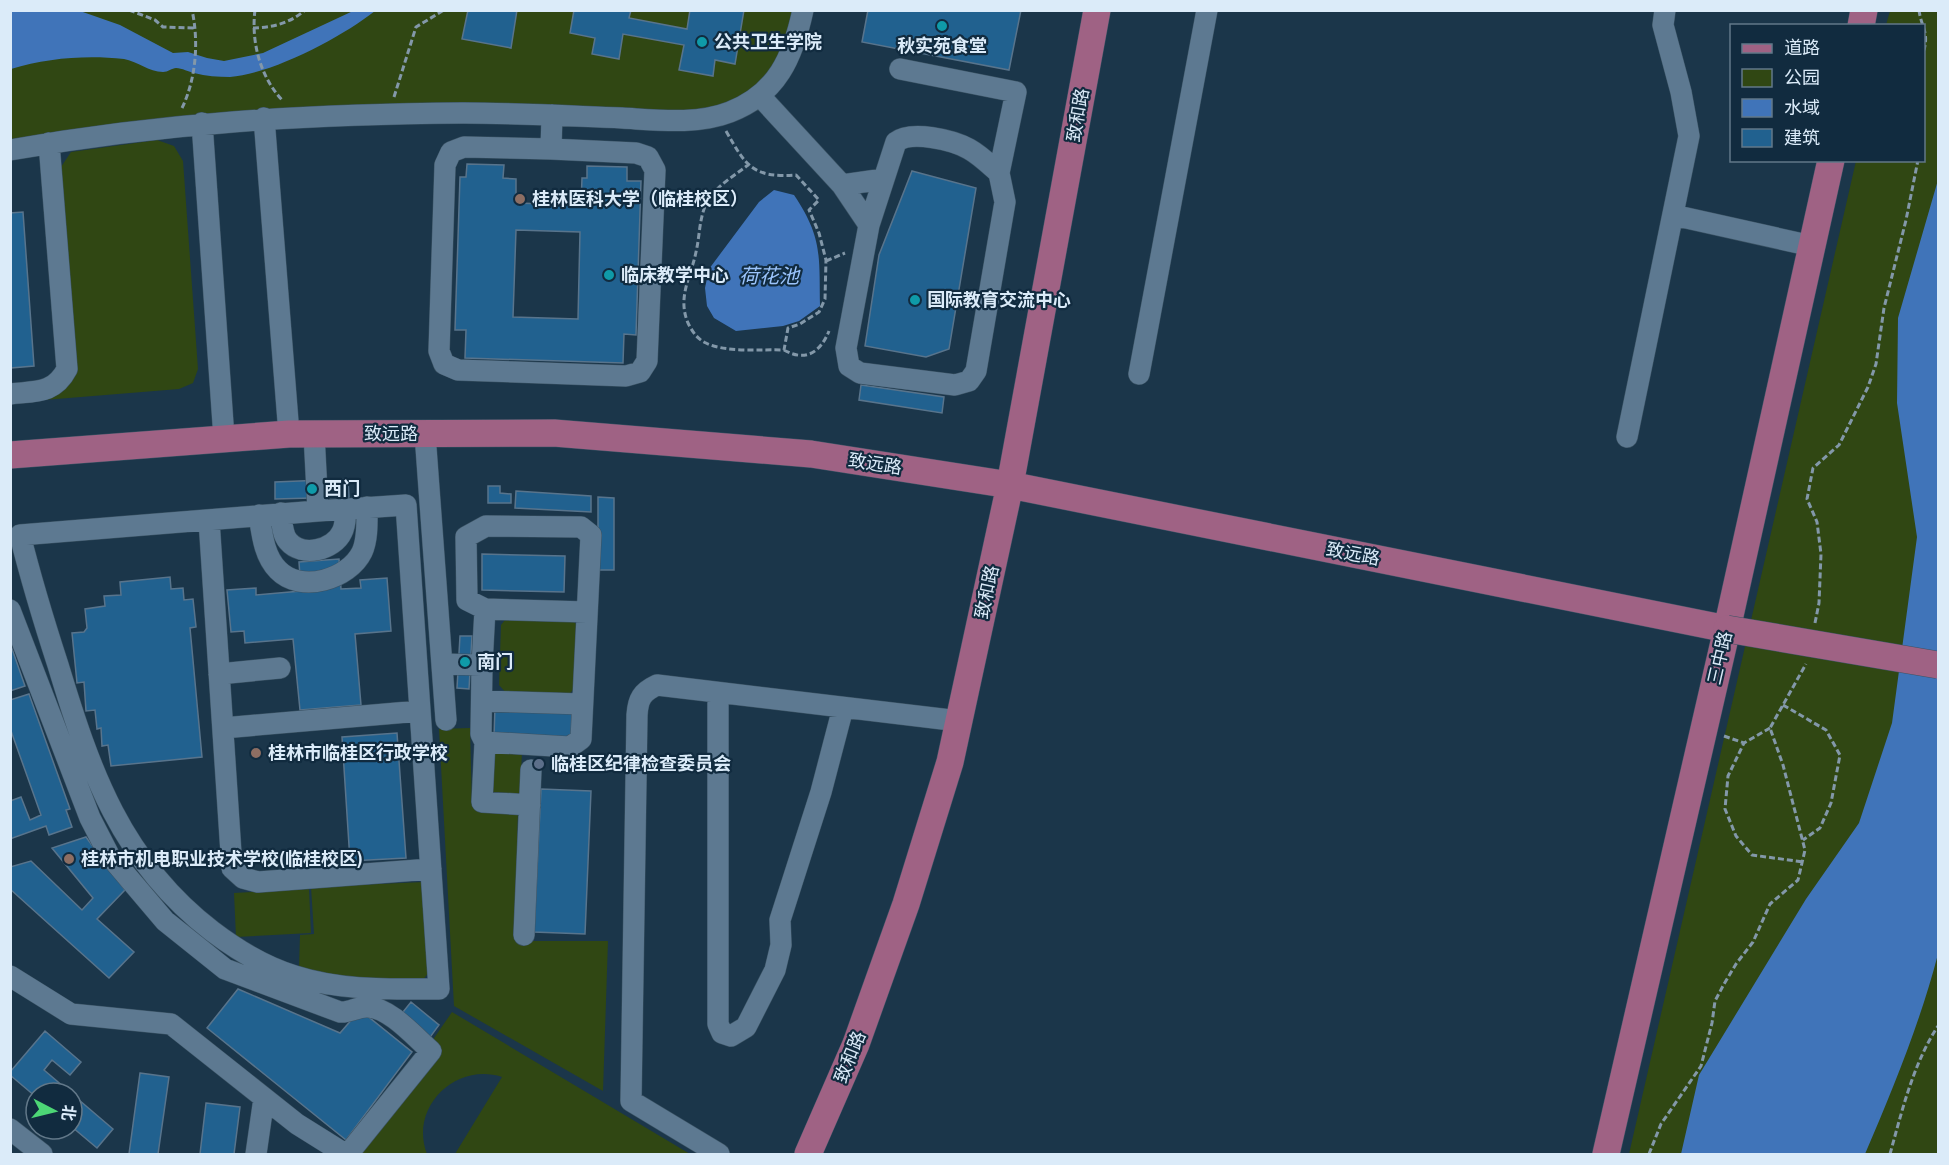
<svg xmlns="http://www.w3.org/2000/svg" width="1949" height="1165" font-family="'Public Sans','Noto Sans SC',sans-serif">
	<style>
		.green { fill: #304713 }
		.water { fill: #4074b9 }
		.building { fill: #21618f; stroke: #58748c; stroke-width: 1.5; fill-rule: evenodd }
		.lines { fill: none; stroke-linecap: round; stroke-linejoin: round }
		.minor-casing { stroke: #3b5364; stroke-width: 22 }
		.major-casing { stroke: #3b5364; stroke-width: 28 }
		.path { stroke: #8398a9; stroke-width: 3; stroke-dasharray: 6 3; stroke-linecap: butt }
		.minor { stroke: #5d7991; stroke-width: 21 }
		.major { stroke: #9f6284; stroke-width: 27 }
		.major-bridge-casing { stroke: #3b5364; stroke-width: 28; stroke-linecap: butt }
		.major-bridge { stroke: #9f6284; stroke-width: 27 }
		.culture-dot { fill: #0f9aa8; stroke: #112b3f; stroke-width: 2 }
		.education-dot { fill: #8d6e63; stroke: #112b3f; stroke-width: 2 }
		.service-dot { fill: #5c6f8a; stroke: #112b3f; stroke-width: 2 }
		.labels { text-anchor: middle; stroke-width: 4.5; stroke-linejoin: round; paint-order: stroke }
		.poi-label { font-size: 18px; font-weight: bold; fill: #dbebf9; stroke: #112b3f; text-anchor: start }
		.street-label { font-size: 18px; fill: #dbebf9; stroke: #112b3f }
		.water-label { font-size: 20px; font-style: italic; fill: #9bc4fc; stroke: #112b3f }
	</style>
	<rect width="100%" height="100%" fill="#1b364a"/>
	<!-- green -->
	<path class="green" d="M10 11H803L788 58 730 113H463L11 150Z
		M1890 11H1938V1154H1629L1856 161 1924 160V26L1886 25Z
		M157 140 174 146 183 161 198 369 193 383 179 389 44 400 66 387 61 167 71 152Z
		M508 616 570 617 576 624 575 687 568 696 507 694 499 685 501 625Z
		M470 728 472 807 518 808 515 941H608L603 1091 454 1006 439 729Z
		M491 749 522 751 520 798 488 796Z
		M424 882 431 969 423 980 378 982 325 975 299 967 300 935 314 934 311 887Z
		M309 889 311 933 236 937 234 893Z
		M452 1012 690 1154H455L502 1077C455 1062 409 1108 427 1154H361L440 1047 432 1041Z"/>
	<!-- water -->
	<path class="water" d="M11 11H80L120 25 173 53 188 52 207 58 224 61 263 53 353 11H375C342 37 272 74 230 77 218 77 206 76 194 73 189 72 182 68 176 68 172 68 168 72 163 72 149 72 137 61 124 59 86 55 47 58 11 69Z
		M1938 180V954C1920 1023 1893 1089 1865 1154H1681L1699 1075 1806 899 1859 823 1892 723 1917 537 1897 403 1898 318Z
		M774 190 794 195C823 238 819 257 820 306L799 321 783 326 736 331 714 318 707 306 705 288 709 269 759 202Z"/>
	<!-- building -->
	<path class="building" d="M468 10H517L511 48 462 39Z
		M574 10H631L629 18 687 29 690 10H744L735 64 715 60 713 76 679 70 684 45 623 34 619 59 592 54 595 38 570 33Z
		M868 10H1021L1009 70 862 42Z
		M467 164 504 165 503 178 516 179V203L581 205 582 178H587V166L627 167V181H641L636 335 624 334 623 363 465 358 466 330H455L460 177H466ZM516 230 580 232 578 319 513 317Z
		M912 171 976 188 949 349 926 357 865 346 879 255Z
		M23 212 34 366 11 368 10 376V213Z
		M861 385 944 397 942 413 859 400Z
		M348 479 349 497 275 499V482Z
		M488 486H500V493L511 494V503H488Z
		M516 491 591 496V512L515 508Z
		M598 497 614 498V570H598Z
		M482 554 565 556 564 592 482 590Z
		M339 559 341 589 361 588 360 580 387 578 391 631 355 634 361 705 300 710 293 639 245 643 244 631 231 632 227 590 256 588V595L301 591 299 562Z
		M170 577 171 589 183 588 184 600 193 599 196 627 190 628 202 757 111 766 108 745 102 746 101 728 97 729 95 710 86 711 84 682 77 683 72 633 84 632 87 628 85 609 105 606 104 596 121 595 120 582Z
		M460 636H472L469 689 457 688Z
		M10 643 25 686 10 691Z
		M29 694 70 809 66 810 72 827 49 835 46 826 10 839V801L21 797 30 820 41 815 10 728V700Z
		M495 706 572 710 571 740 494 737Z
		M397 733 406 858 350 861 342 737Z
		M541 789 591 791 585 934 534 932Z
		M86 837 125 890 97 919 134 952 109 978 10 889V867L31 861 82 910 93 898 52 848Z
		M238 989 340 1033 360 1010 412 1052 346 1140 207 1028Z
		M411 1002 439 1025 428 1040 399 1017Z
		M45 1031 81 1062 70 1075 52 1060 44 1070 71 1093H36V1097L10 1075V1072Z
		M140 1073 169 1077 158 1154H129Z
		M72 1094 113 1129 97 1148 72 1127Z
		M206 1103 240 1107 234 1154H200Z"/>
	<g class="lines">
		<!-- minor casing -->
		<g class="minor-casing">
			<path id="minor" d="M900 69 1016 92 999 173
				M760 96 842 185 869 225 846 348 849 366 860 373 955 385 969 381 976 371 1005 202 999 173C990 165 980 155 969 149 953 140 911 130 896 142L869 225
				M264 118 289 434
				M202 123 224 438
				M551 149 636 153 648 157 655 170 647 361 640 372 626 376 458 370 444 364 439 351 445 165 451 152 464 147 551 149 552 115
				M10 150C162 123 309 114 463 113 516 113 569 116 622 118 657 120 697 125 730 112 777 94 793 57 803 10
				M842 185 884 179
				M1673 215 1812 246
				M1139 374 1207 10
				M10 394C36 391 54 394 67 369L49 143
				M314 434 318 511 20 535C31 579 44 622 58 665 90 771 121 861 212 931 237 950 265 967 295 976 342 991 390 989 439 989L406 505 318 511
				M425 434 446 720
				M1627 437 1689 136 1681 92 1663 25 1665 10
				M281 513C282 522 282 534 288 541 302 558 334 550 342 532 346 525 345 516 346 509
				M259 515C262 534 264 556 278 570 301 594 349 579 362 552 368 539 367 521 367 507
				M209 520 232 868 243 878 258 882 431 869
				M485 609 587 612
				M10 610 90 818 109 855 165 921 225 969 340 1012C350 1013 358 1006 368 1007 390 1008 414 1036 431 1051L348 1154
				M442 664 482 665 481 734 485 742 570 747 581 739 591 535 581 527 486 526 466 537 467 600 485 609 482 665
				M219 674 280 668
				M718 694V1024L722 1033 731 1036 746 1027 775 970 781 945 780 920 821 792 843 708
				M482 701 582 704
				M223 728 420 711
				M485 742 482 802 530 805
				M524 935 531 770
				M10 976 71 1014 171 1024 297 1124 345 1154
				M10 1129 42 1154
				M256 1154 264 1098
				M719 1154 631 1101 637 715C638 699 642 692 657 685L959 721"/>
		</g>
		<!-- major casing -->
		<g class="major-casing">
			<path id="major" d="M1861 26 1864 10
				M10 455 289 434 554 433 811 454 1010 485 1727 629
				M808 1154 856 1044 906 904 950 762 1010 485 1097 10
				M1606 1154 1727 629 1831 160"/>
		</g>
		<!-- path -->
		<path class="path" d="M129 10 155 20 163 27 196 28
			M255 10C251 42 260 76 282 100
			M1919 10C1921 27 1929 31 1924 50
			M253 28C271 28 291 23 305 10
			M394 97 416 27 444 10
			M182 108C196 79 199 42 192 10
			M726 131C746 166 752 178 796 175L819 200 809 210 819 233 826 260 825 299 819 312 800 324 788 328 784 350C762 349 726 353 706 343 697 339 692 331 688 323 677 297 691 277 696 252 700 235 699 218 707 202 716 186 734 176 748 165
			M826 261 845 253
			M784 350C805 362 820 353 829 331
			M1815 623 1819 603 1821 554 1817 522 1807 499 1813 468 1839 445 1868 387 1876 364 1884 308 1906 220 1918 160
			M1783 705 1826 730 1840 755 1831 803 1820 828 1803 840
			M1770 728 1744 743 1728 776 1725 809 1736 836 1752 855 1803 862
			M1724 736 1744 743
			M1649 1154 1661 1124 1701 1066 1712 1023 1715 1001 1724 984 1736 964 1753 942 1770 904 1798 880 1805 850 1783 765 1770 728 1806 664
			M1890 1154C1902 1111 1913 1064 1938 1026"/>
		<!-- minor -->
		<use href="#minor" class="minor"/>
		<!-- major -->
		<use href="#major" class="major"/>
		<!-- major-bridge casing -->
		<g class="major-bridge-casing">
			<path id="major-bridge" d="M1727 629 1938 665"/>
		</g>
		<!-- major-bridge -->
		<use href="#major-bridge" class="major-bridge"/>
	</g>
	<!-- markers -->
	<g class="culture-dot">
		<circle cx="942" cy="26" r="6"/>
		<circle cx="702" cy="42" r="6"/>
		<circle cx="609" cy="275" r="6"/>
		<circle cx="915" cy="300" r="6"/>
		<circle cx="312" cy="489" r="6"/>
		<circle cx="465" cy="662" r="6"/>
	</g>
	<g class="education-dot">
		<circle cx="520" cy="199" r="6"/>
		<circle cx="256" cy="753" r="6"/>
		<circle cx="69" cy="859" r="6"/>
	</g>
	<circle class="service-dot" cx="539" cy="764" r="6"/>
	<g class="labels">
		<!-- poi labels -->
		<g class="poi-label">
			<text x="714" y="48">公共卫生学院</text>
			<text x="942" y="52" text-anchor="middle">秋实苑食堂</text>
			<text x="532" y="205">桂林医科大学（临桂校区）</text>
			<text x="621" y="281">临床教学中心</text>
			<text x="927" y="306">国际教育交流中心</text>
			<text x="324" y="495">西门</text>
			<text x="477" y="668">南门</text>
			<text x="268" y="759">桂林市临桂区行政学校</text>
			<text x="551" y="770">临桂区纪律检查委员会</text>
			<text x="81" y="865">桂林市机电职业技术学校(临桂校区)</text>
		</g>
		<!-- street labels -->
		<g class="street-label">
			<text transform="translate(1078 115) rotate(-80)" y="6">致和路</text>
			<text x="391" y="440">致远路</text>
			<text transform="translate(875 464) rotate(9)" y="6">致远路</text>
			<text transform="translate(1353 554) rotate(11)" y="6">致远路</text>
			<text transform="translate(987 592) rotate(-78)" y="6">致和路</text>
			<text transform="translate(1720 658) rotate(-77)" y="6">三中路</text>
			<text transform="translate(850 1057) rotate(-68)" y="6">致和路</text>
		</g>
		<!-- water labels -->
		<g class="water-label">
			<text x="769" y="283">荷花池</text>
		</g>
	</g>
	<!-- border -->
	<rect width="1949" height="1165" fill="none" stroke="#dbebf9" stroke-width="24"/>
	<!-- legend -->
	<rect x="1730" y="24" width="195" height="138" fill="#112b3f" stroke="#627889" stroke-width="1.5"/>
	<rect x="1742" y="44" width="30" height="9" fill="#9f6284" stroke="#627889" stroke-width="1.5"/>
	<text x="1784" y="54" font-size="18" fill="#dbebf9">道路</text>
	<rect x="1742" y="69" width="30" height="18" fill="#304713" stroke="#627889" stroke-width="1.5"/>
	<text x="1784" y="84" font-size="18" fill="#dbebf9">公园</text>
	<rect x="1742" y="99" width="30" height="18" fill="#4074b9" stroke="#627889" stroke-width="1.5"/>
	<text x="1784" y="114" font-size="18" fill="#dbebf9">水域</text>
	<rect x="1742" y="129" width="30" height="18" fill="#21618f" stroke="#627889" stroke-width="1.5"/>
	<text x="1784" y="144" font-size="18" fill="#dbebf9">建筑</text>
	<!-- north arrow -->
	<g transform="translate(54 1111) rotate(97)"><circle r="28" fill="#112b3f" stroke="#627889" stroke-width="1.5"/>
	<path d="M0-4.5L10 22L0 15L-10 22Z" fill="#4dd676"/>
	<text y="-9" font-size="16" font-weight="bold" text-anchor="middle" fill="#dbebf9">北</text>
	</g>
</svg>
